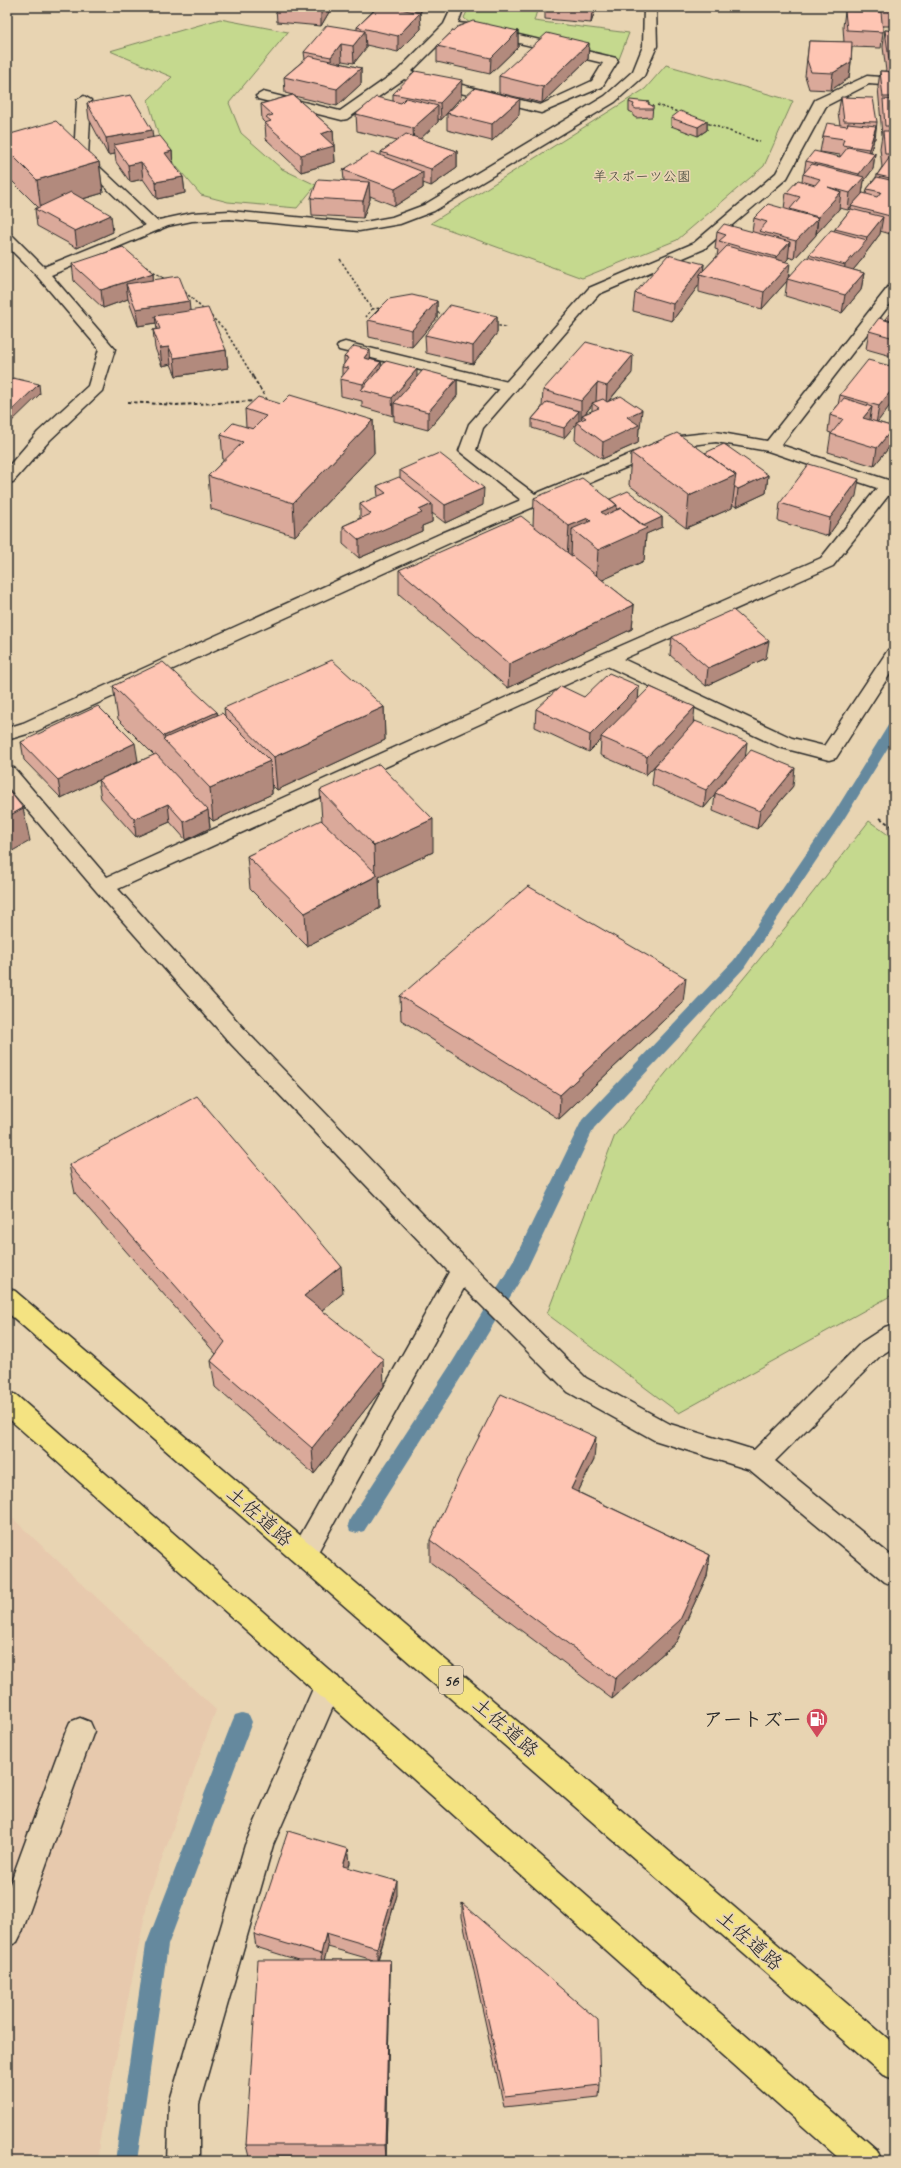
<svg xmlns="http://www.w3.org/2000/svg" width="901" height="2168" font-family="Caveat,'Klee One',sans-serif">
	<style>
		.built { fill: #e7c9ad }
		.green { fill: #c5d98e; stroke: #78825c }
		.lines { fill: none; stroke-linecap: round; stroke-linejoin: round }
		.stream { fill: #65899e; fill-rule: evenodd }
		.service-casing { stroke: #2b2b2b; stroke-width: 3 }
		.minor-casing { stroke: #2b2b2b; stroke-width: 3 }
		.trunk-casing { stroke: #2b2b2b; stroke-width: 3 }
		.path-far1 { stroke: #2b2b2b; stroke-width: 1.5; stroke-dasharray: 2.5 2; stroke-linecap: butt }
		.path { stroke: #2b2b2b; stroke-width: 2; stroke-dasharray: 3.5 2.5; stroke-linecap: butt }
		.service { fill: #e8d4b2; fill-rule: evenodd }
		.minor { fill: #e8d4b2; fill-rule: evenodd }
		.trunk { fill: #f4e382; fill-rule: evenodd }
		.wall { fill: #daa99a; stroke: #2b2b2b; fill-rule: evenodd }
		.shaded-wall { fill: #b28a7d; stroke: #2b2b2b }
		.building { fill: #fec5b3; stroke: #2b2b2b }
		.labels { text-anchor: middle; stroke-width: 3.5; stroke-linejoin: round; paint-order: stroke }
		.far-park-label { font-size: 14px; fill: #42453a; stroke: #e8d4b2 }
		.shield { fill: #e8d4b2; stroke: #645e54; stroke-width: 1 }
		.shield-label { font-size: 16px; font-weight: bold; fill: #2b2b2b }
		.near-street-label { font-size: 20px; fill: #2b2b2b; stroke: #e8d4b2 }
		.near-poi-label { font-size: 20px; font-weight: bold; fill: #2b2b2b; stroke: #e8d4b2; text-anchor: end }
	</style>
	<rect width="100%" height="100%" fill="#e8d4b2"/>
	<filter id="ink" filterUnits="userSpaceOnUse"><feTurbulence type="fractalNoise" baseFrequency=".025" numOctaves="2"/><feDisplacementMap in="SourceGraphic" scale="8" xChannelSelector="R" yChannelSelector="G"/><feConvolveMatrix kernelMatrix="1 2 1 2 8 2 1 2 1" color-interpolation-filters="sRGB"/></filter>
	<g filter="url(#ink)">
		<!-- built -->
		<path class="built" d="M7 1513 216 1710 149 1895 99 2143 98 2161H7Z"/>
		<!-- green -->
		<path class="green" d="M469 7H538L534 21 629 33 619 59 473 26 464 18Z
			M220 19 288 32 229 103 241 133 282 169 316 185 297 208 228 202 201 195 176 166 159 137 148 100 172 77 110 51Z
			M666 65 793 101 764 166 677 240 582 278 431 223 645 89Z
			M869 821 894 839V1294L679 1413 547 1314 615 1135 789 923Z"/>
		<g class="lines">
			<!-- stream -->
			<path class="stream" d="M894 722V738L844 819 744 968 594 1128 527 1269 465 1371 364 1531 357 1533 350 1531 348 1525 350 1519 453 1361 514 1260 582 1120 734 960 834 813 889 724Z
				M242 1713 249 1715 252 1722 168 1945 137 2161H115L146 1945 232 1722 235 1715Z"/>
			<!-- service casing -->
			<g class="service-casing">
				<path id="service" d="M84 96 91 100 88 156 160 224 162 227 160 230H150L74 157 77 100Z
					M345 342 516 384 518 387 516 390 510 392 339 350 337 347 339 344Z
					M80 1718 90 1722 94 1731 22 1932 17 1942 7 1947V1892L66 1731 70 1722Z"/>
			</g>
			<!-- minor casing -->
			<g class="minor-casing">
				<path id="minor" d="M452 7H464L458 23 477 25 616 58 618 61 602 87 541 113 404 79 347 119 342 120 258 99 256 96 263 92 340 111 397 71 444 24ZM453 30 477 33 603 63 592 81 540 105 411 72Z
					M644 7H656L657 46 644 76 615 102 434 211 400 224 359 231 230 219 192 221 168 226 51 275 115 349 102 391 50 440 13 482 7 483V468L38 432 88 386 99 349 37 276 7 246V234L12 235 44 267 159 220 192 213 230 211 359 223 392 217 424 205 605 96 633 71 643 46Z
					M867 76 894 78V86L869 84 826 106 787 178 704 249 599 294 483 428 476 450 535 494 671 437 716 432 767 441 889 286 894 284V299L781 445 894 482V493L891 492 833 566 623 659 792 738 824 746 888 650 894 648V668L836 758 829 760 779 747 607 666 118 889 247 1032 470 1263 586 1378 670 1424 754 1450 862 1342 885 1327 894 1324V1347L880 1356 775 1461 894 1558V1586L885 1582 750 1470 654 1440 568 1392 464 1288 313 1561 304 1565 295 1561 291 1553 295 1545 449 1272 231 1044 97 892 7 786V767L14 768 107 877 600 655 821 558 877 488 768 451 716 442 674 447 454 541 37 731 7 740V728L23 723 442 533 521 500 459 451 469 424 589 288 694 243 776 173 815 100Z
					M328 1673 338 1677 342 1686 273 1845 199 2104V2161H167L169 2104 245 1845 318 1677Z"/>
			</g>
			<!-- trunk casing -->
			<g class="trunk-casing">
				<path id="trunk" d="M7 1288 15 1291 894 2044V2079L883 2075 7 1312Z
					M7 1392 16 1395 876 2150 881 2161H842L7 1417Z"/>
			</g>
			<!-- path-far1 -->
			<path class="path-far1" d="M657 105 681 113
				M704 122 760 142
				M340 259 372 309 366 317
				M146 267 167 280
				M185 292 204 310
				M372 309 381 308
				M433 312 444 314
				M211 316 225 330 254 378
				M494 325 506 327"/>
			<!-- path -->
			<path class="path" d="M253 377 267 400
				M128 402 176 405 256 401
				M880 818 894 828"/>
			<!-- service -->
			<use href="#service" class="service"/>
			<!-- minor -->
			<use href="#minor" class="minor"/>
			<!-- trunk -->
			<use href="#trunk" class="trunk"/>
		</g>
		<!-- wall -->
		<path class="wall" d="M276 7H332L321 26 277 22Z
			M375 7H424L420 13 421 29 398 52 366 45V48L354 63 342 61 340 63 361 68V84L337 106 294 96 333 130 335 162 301 172 266 139 265 123 262 120 261 104 293 95 285 93 284 77 305 59 304 52 357 30V27L375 9Z
			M545 7H596L591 23 545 19Z
			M894 7V26H883V32L881 48 852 47 851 62 849 78 831 90 809 89 805 76 809 41 844 42 843 27 845 11H847V9Z
			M885 30 894 31V235L880 231V234L865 254 864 257 853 270 864 273 861 290 842 313 785 296 787 281 762 309 699 292V285L672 321 633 311 635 293 704 264 703 271 717 256 718 250 715 249 717 232H752L754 218 784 209 786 193 802 181 803 174 804 173 806 161 840 157V155L820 152 823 136 840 125 838 113 841 97 877 122 875 139H874L871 152 875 153 873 169 864 181 862 194 848 210 839 208V209L816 234V235L794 259 788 257V259L785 262 788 278 809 257V255L834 231 835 229 851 209V206L866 194 867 189 876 177 877 175 882 167 880 148 882 135 878 87 880 71H886L883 47Z
			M518 31V47L490 74 437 62V46Z
			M589 43 588 59 542 103 499 93V76Z
			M393 94 461 97 441 120 438 119V122L420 139 457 151V168L431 186 423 183V188L395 206 370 196V199L363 218 312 215 311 198 344 180 343 170 381 155V152L397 141 357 131 356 114 393 101Z
			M629 102H649V105L653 106 652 117 636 118 633 116V113L629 111Z
			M87 103 153 137 172 151 173 163 183 177 185 193 157 199 143 179 130 182 116 162 115 154 108 155 89 119Z
			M447 113 519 115 492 141 447 130Z
			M671 118 707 121V130L698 136 671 126Z
			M7 135 99 162 103 193 83 199 113 232 77 248 37 226 35 209 38 207 7 176Z
			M72 264 153 273V280L190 311 226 350 228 368 176 376 171 364 162 366 155 348 153 330H157L156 323 138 326 128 299 103 308 74 281Z
			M437 301V318L412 347 369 337 368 320Z
			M894 308V400L877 422 894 427V428L891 445 874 466 828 452 831 433 828 432 830 415 838 405 840 395 889 366 891 356 866 349 869 331 885 320Z
			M497 316V333L473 364 426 353 425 335Z
			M344 357 371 359 381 362 382 366 417 377 457 379V396L428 430 394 421V414L393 416 362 407V401L341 396 340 379 342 376V367L344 364Z
			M632 373 609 401 640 428H639L638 443 602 459 575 440 576 424 564 438 532 428V419L542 407 543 390ZM592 405V411L585 414Z
			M281 404 373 420 374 453 295 536 211 509 208 476 223 461 221 435 246 427 245 409Z
			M631 453H705L768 475 766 493 736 507 732 504V508L686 528 629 485Z
			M400 470 483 505 445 523 432 513V522L422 526V531L359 558 343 544V526L360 518V504L378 497 377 486 400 478Z
			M856 496 828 536 778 521 780 503Z
			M534 498 610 499 662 517V527L646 534 644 561 602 580 634 605 632 629 508 688 399 594V570L533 526Z
			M672 637 766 658 706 686 670 655Z
			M113 686 217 712 218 715 225 716 224 708 384 707 385 740 277 790 272 785V794L213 821 209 817 210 828 186 840 170 822 136 837 101 798 98 780 61 798 24 760 21 742 138 761 103 777 154 755 118 719Z
			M639 686 638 699 693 723 745 757 793 786 757 829 713 811 715 795 704 808 652 785 654 767 671 748 646 775 600 755 601 740 589 752 535 727 536 709 584 697Z
			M320 790 433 852 379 877 380 908 307 946 250 889 247 856 322 821Z
			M400 996 683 1002 559 1119 401 1020Z
			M69 1165 343 1293 322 1310 384 1386 314 1474 215 1387 211 1361 216 1354 75 1193Z
			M594 1460 578 1492 710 1555 707 1576 677 1641 612 1699 430 1562V1540Z
			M348 1849 350 1863 348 1868 397 1895 378 1960H390V1973L386 2157H249L246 2145 298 1960 256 1947 254 1934ZM328 1947 373 1960H324Z
			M462 1903 600 2085 599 2097 504 2107 462 1917Z"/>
		<!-- shaded-wall -->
		<path class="shaded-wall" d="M322 7H332L321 26V10Z
			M414 7H424L417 16 420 13 421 29 398 52V36L415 19Z
			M592 7H596L591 23Z
			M365 31 366 48 354 63 353 46Z
			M518 31V47L490 74 491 58Z
			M589 43 588 59 542 103 543 87Z
			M341 44 342 61 332 73 331 57Z
			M851 62 849 78 831 90 833 73Z
			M361 68V84L337 106V89Z
			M462 80 461 97 441 120 440 103Z
			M520 99 519 115 492 141V124Z
			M438 106V122L414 145 413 128Z
			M707 121V130L698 136V127Z
			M876 126 873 143 867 164 875 153 873 169 864 181 862 194 848 210 850 193 858 185 859 174 866 164 869 149Z
			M152 130 154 147 114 145 115 154 108 155 106 138Z
			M333 130 335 162 301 172V155L321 134Z
			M172 151 173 168 165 153Z
			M457 151V168L431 186V169Z
			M99 162 103 193 41 211 37 180Z
			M141 162 143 179 130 182 128 165Z
			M423 172V188L395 206V189Z
			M183 177 185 193 157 199 156 182Z
			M369 182 370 199 363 218V201Z
			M841 192 839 209 816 234 818 217Z
			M111 215 113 232 77 248 75 231Z
			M883 217 880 234 865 254 864 257 843 282 845 265 866 240 867 237Z
			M818 218 816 235 794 259 796 241Z
			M790 242 788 259 774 274 776 257Z
			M790 263 788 279H787V281L762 309 764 292Z
			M704 264 703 275 700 274 699 285 672 321 673 304Z
			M153 273 154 290 126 284 128 299 103 308 101 290Z
			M864 273 861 290 842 313 845 295Z
			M189 301 191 318 155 316 156 323 138 326 136 309Z
			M437 301V318L412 347V330Z
			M497 316V333L473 364V346Z
			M169 347 171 364 162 366 160 348Z
			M226 350 228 368 176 376 174 358Z
			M370 350 371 367 364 358Z
			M633 355 632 373 606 404 607 386Z
			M381 362 382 379 363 390V384Z
			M417 369V386L394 403V414L393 416 392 398Z
			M457 379V396L428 430V412Z
			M597 383 596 401 594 404 592 403V405L583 416 582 415V418L581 419V401Z
			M39 384 40 394 7 426V415Z
			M894 387V400L876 424 879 406Z
			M872 407 869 425 863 418Z
			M642 410 640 428H639L638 443 602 459 603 442 627 417Z
			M579 411V420L577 423 576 422V424L564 438V428Z
			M373 420 374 453 295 536 293 503Z
			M894 427 891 445 874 466 877 448Z
			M736 475 732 508 686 528 689 496Z
			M768 475 766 493 736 507 738 489Z
			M859 479 856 496 828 536 830 518Z
			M484 488 483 505 445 523V505Z
			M432 504V522L422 526V531L359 558V540L419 510Z
			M617 505 615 538 601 512Z
			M662 517V527L646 534 644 561 596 583 598 550 627 533Z
			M588 518 586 540 572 529 571 557 567 559 569 526Z
			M634 605 632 629 508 688 509 664Z
			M769 641 766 658 706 686 708 668Z
			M639 686 638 704 601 737V740L589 752 590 735Z
			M384 707 385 740 277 790 274 757Z
			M695 707 693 725 646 775 647 757Z
			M217 712 221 745 165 741 164 736Z
			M747 742 745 760 715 793V795L704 808 706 790Z
			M135 743 138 761 61 798 58 780Z
			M270 761 272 794 213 821 210 788Z
			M795 768 793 786 757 829 760 811Z
			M168 804 170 822 136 837 134 819Z
			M23 808 30 841 7 854V817Z
			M208 810 210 828 186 840 184 822Z
			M433 819V852L379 877 380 908 307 946 305 913 375 877 374 846Z
			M686 978 683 1002 559 1119 560 1095Z
			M341 1266 343 1293 306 1323 304 1296Z
			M383 1359 384 1386 314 1474 312 1448Z
			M596 1437 594 1460 569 1510 571 1489Z
			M710 1555 707 1576 677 1641 612 1699 615 1679Z
			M348 1849 350 1863 344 1880 343 1866Z
			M397 1881V1895L377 1961V1948Z
			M326 1933 328 1947 322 1967 321 1954Z
			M390 1960V1973L386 2157 385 2145Z"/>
		<!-- building -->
		<path class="building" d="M291 7H322L321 10Z
			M378 7H389L420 13 398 36 357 27Z
			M849 7H894V10L875 11 874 8 847 9Z
			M845 11 881 12 883 32 847 30Z
			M473 21 518 31 491 58 437 46 457 27Z
			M327 25 365 31 353 46 341 44 331 57 304 52Z
			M885 30 894 31V59H889Z
			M547 33 589 43 543 87 499 76Z
			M809 41 852 42 851 62 833 73 811 72 807 60Z
			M309 56 361 68 337 89 284 77Z
			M415 71 462 80 440 103 393 94Z
			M880 71 894 72V97H883Z
			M475 88 520 99 492 124 447 113Z
			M131 95 152 130 106 138 87 103Z
			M293 95 333 130 321 134 334 146 301 155 265 123 271 121 266 117 273 115 261 104Z
			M376 97 401 103 406 98 438 106 413 128 356 114Z
			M841 97 873 98 877 122 844 121Z
			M883 99 894 100V126H885Z
			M630 100 649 102 648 104 653 106V109H636L633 107 634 104 629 102Z
			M680 111 707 121 698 127 671 118Z
			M56 121 99 162 37 180 7 150V135Z
			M827 123 847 126 848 123 876 126 869 149 842 145 844 139 823 136Z
			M883 131H894V154H885Z
			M406 134 457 151 431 169 381 152Z
			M160 136 172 151 165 153 183 177 156 182 141 162 128 165 114 145Z
			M848 147 875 153 859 174 806 161 814 151 840 157Z
			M372 152 423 172 395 189 343 170Z
			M890 157 894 158V179L877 175Z
			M812 164 864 177 850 193 828 187 841 192 818 217 790 209 800 197 786 193 798 180 815 185 820 179 803 174Z
			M877 177 894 181V217L851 206 863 193 877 197 881 192 867 189Z
			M318 179 369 182 363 201 311 198Z
			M71 192 111 215 75 231 35 209Z
			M768 204 818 218 796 241 759 231 767 222 754 218Z
			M851 209 883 217 867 237 835 229Z
			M724 224 790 242 776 257 719 241 726 235 717 232Z
			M831 230 867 240 845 265 809 255Z
			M727 246 790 263 764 292 700 274Z
			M123 247 153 273 101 290 72 264Z
			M668 255 704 264 673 304 635 293Z
			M807 257 864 273 845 295 787 279Z
			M179 276 189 301 136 309 126 284Z
			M412 295 437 301 412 330 368 320 389 299Z
			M450 305 497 316 473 346 425 335Z
			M208 308 226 350 174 358 169 347 160 348 153 330 160 329 155 316Z
			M894 308V322L885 319Z
			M879 318 894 323V338L869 331Z
			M586 342 633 355 607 386 597 383 581 401 543 390Z
			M354 346 370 350 364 358 381 362 363 384 340 379 349 368 342 367 348 358 344 357Z
			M868 360 894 367V387L879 406 840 395Z
			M386 361 417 369 392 398 361 390Z
			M423 370 457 379 428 412 394 403Z
			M13 378 39 384 7 415V383Z
			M290 395 373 420 293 503 208 476 243 442 221 435 233 423 253 429 266 416 245 409 258 397 281 404Z
			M621 396 642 410 627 417 639 425 603 442 576 422 586 418 582 415 599 408 592 403 603 399 607 402Z
			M844 398 872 407 863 418 894 427 877 448 831 434 843 419 830 415Z
			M547 402 579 411 564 428 532 419Z
			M677 433 736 475 689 496 631 453Z
			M724 444 768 475 738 489 734 486 736 475 705 453Z
			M439 453 484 488 445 505 400 470Z
			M809 464 859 479 830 518 780 503Z
			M399 477 432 504 419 510 422 513 359 540 343 526 371 514 360 504 386 493 377 486Z
			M582 478 617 505 601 512 605 515 621 508 647 528 598 550 572 529 591 521 588 518 569 526 534 498Z
			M628 491 662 517 643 526 621 508 617 510V505L610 499Z
			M521 516 634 605 509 664 399 570Z
			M733 610 769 641 708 668 672 637Z
			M332 660 384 707 274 757 224 708Z
			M163 662 217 712 164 736 113 686Z
			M609 673 639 686 590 735 536 709 561 686 584 697Z
			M650 687 695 707 647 757 601 737Z
			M98 706 135 743 58 780 21 742Z
			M222 713 270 761 210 788 163 739Z
			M695 721 747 742 706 790 654 767Z
			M751 750 795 768 760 811 715 793Z
			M156 754 208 810 184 822 168 804 134 819 98 780Z
			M379 764 433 819 374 846 320 790Z
			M7 788 23 808 7 817Z
			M321 820 378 875 305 913 247 856Z
			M528 886 686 978 560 1095 400 996Z
			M197 1096 341 1266 304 1296 383 1359 312 1448 211 1361 225 1342 69 1165Z
			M501 1394 596 1437 571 1489 710 1555 680 1620 615 1679 430 1540 460 1474Z
			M288 1831 348 1849 343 1866 397 1881 377 1948 326 1933 321 1954 254 1934Z
			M462 1903 598 2020 600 2085 505 2096Z
			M258 1960H390L385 2145H246Z"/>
	</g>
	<!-- icons -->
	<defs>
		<g id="fuel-pin" transform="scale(1.15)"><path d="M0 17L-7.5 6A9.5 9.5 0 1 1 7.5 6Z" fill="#d1495b" stroke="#e8d4b2"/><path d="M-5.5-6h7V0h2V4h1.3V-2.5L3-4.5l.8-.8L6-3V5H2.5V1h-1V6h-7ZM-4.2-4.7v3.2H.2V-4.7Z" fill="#fff"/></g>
	</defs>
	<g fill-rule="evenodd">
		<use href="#fuel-pin" x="817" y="1719"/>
	</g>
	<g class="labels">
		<!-- far-park labels -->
		<g class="far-park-label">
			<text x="642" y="181">羊スポーツ公園</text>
		</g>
		<!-- shield labels -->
		<rect class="shield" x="439" y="1666" width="24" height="28" rx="3"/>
		<g class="shield-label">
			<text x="451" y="1686">56</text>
		</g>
		<!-- near-street labels -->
		<g class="near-street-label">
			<text transform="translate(260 1516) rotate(41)" y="7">土佐道路</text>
			<text transform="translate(506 1727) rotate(41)" y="7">土佐道路</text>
			<text transform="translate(750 1940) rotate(41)" y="7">土佐道路</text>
		</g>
		<!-- near-poi labels -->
		<g class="near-poi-label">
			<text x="802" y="1726">アートズー</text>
		</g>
	</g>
	<!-- margin -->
	<rect width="901" height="2168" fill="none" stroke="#e8d4b2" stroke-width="24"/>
	<rect x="12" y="12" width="877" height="2144" fill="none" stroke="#2b2b2b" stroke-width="1.5" filter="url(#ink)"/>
</svg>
